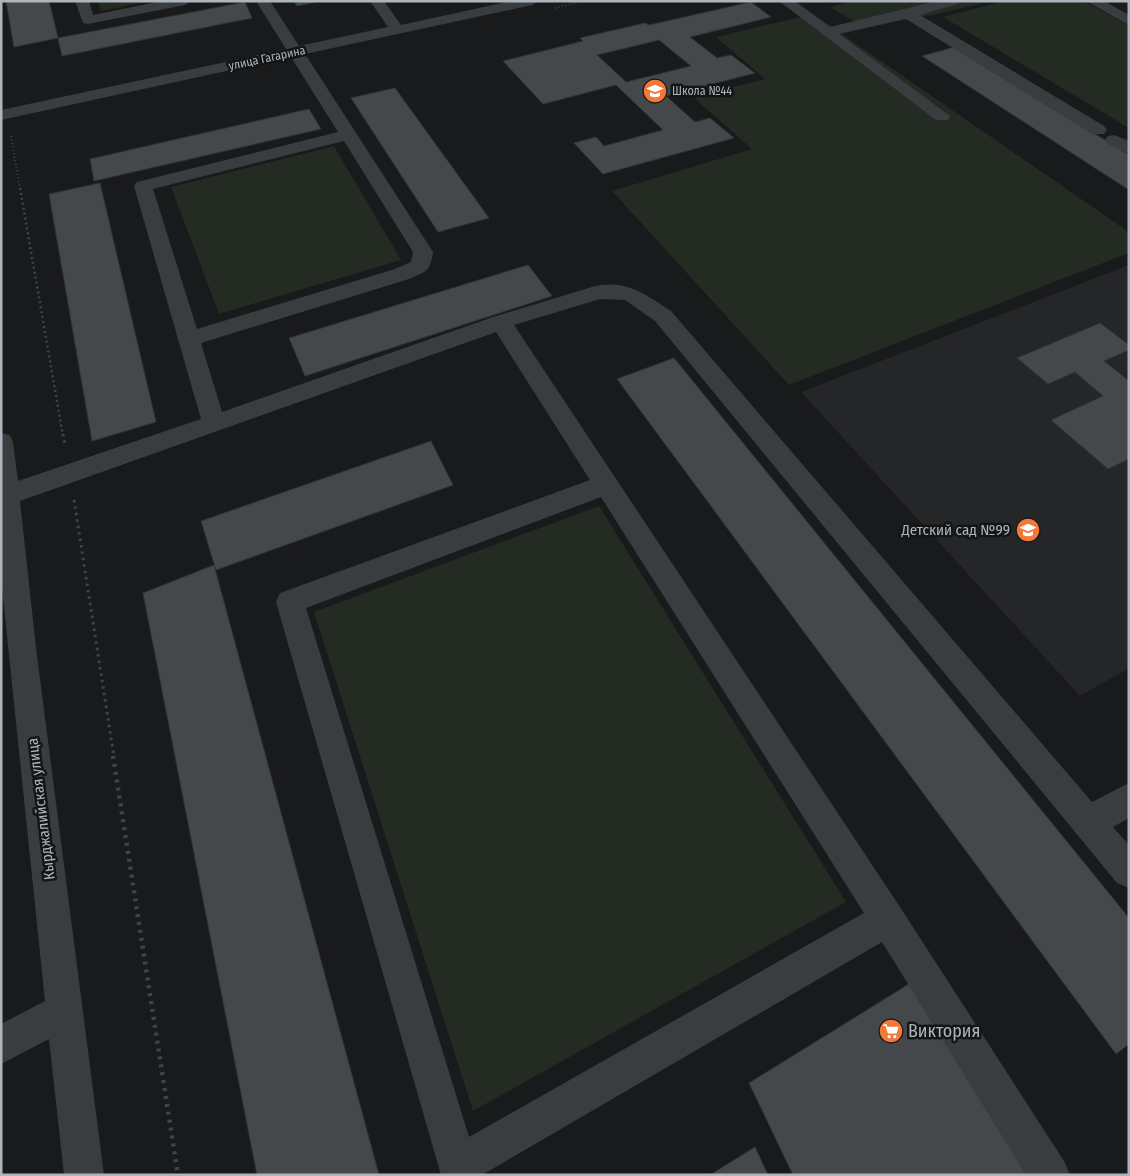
<svg xmlns="http://www.w3.org/2000/svg" width="1130" height="1176" font-family="'Fira Sans Condensed',sans-serif">
	<style>
		.built { fill: #252628 }
		.green { fill: #242b23 }
		.building { fill: #45484b; stroke: #333437; fill-rule: evenodd }
		.lines { fill: none; stroke-linecap: round; stroke-linejoin: round }
		.path-far3 { stroke: #404447; stroke-width: 2; stroke-dasharray: 1 2.5; stroke-linecap: butt }
		.path-far2 { stroke: #404447; stroke-width: 2.5; stroke-dasharray: 2 3; stroke-linecap: butt }
		.path-far1 { stroke: #404447; stroke-width: 3; stroke-dasharray: 2.5 4; stroke-linecap: butt }
		.path { stroke: #404447; stroke-width: 4.5; stroke-dasharray: 3 5; stroke-linecap: butt }
		.minor { fill: #3a3d40; fill-rule: evenodd }
		.labels { text-anchor: middle; stroke-width: 5; stroke-linejoin: round; paint-order: stroke }
		.far-street-label { font-size: 12px; fill: #abb5bb; stroke: #141516 }
		.far-poi-label { font-size: 12px; fill: #abb5bb; stroke: #141516; text-anchor: start }
		.poi-label { font-size: 15px; fill: #abb5bb; stroke: #141516; text-anchor: end }
		.street-label { font-size: 15px; fill: #abb5bb; stroke: #141516 }
		.near-poi-label { font-size: 18px; fill: #abb5bb; stroke: #141516; text-anchor: start }
	</style>
	<rect width="100%" height="100%" fill="#191a1b"/>
	<!-- built -->
	<path class="built" d="M1129 265V668L1080 696 801 392Z"/>
	<!-- green -->
	<path class="green" d="M98 1H151L101 11Z
		M854 1H993L933 15 857 23 830 7Z
		M1004 1H1083L1129 25V128L943 17Z
		M813 14 1129 232V253L789 385 612 191 752 149 693 97 765 79 716 37Z
		M334 146 401 260 219 314 171 187Z
		M599 506 846 902 473 1111 314 612Z"/>
	<!-- building -->
	<path class="building" d="M6 1H49L58 38 14 47Z
		M294 1H321L297 6Z
		M245 2 252 18 62 56 58 38Z
		M751 2 771 17 690 37 717 58 731 55 755 73 666 96 695 122 710 118 734 138 603 174 574 143 596 137 604 146 663 130 616 85 543 104 503 61 583 41 580 38 645 23 649 25ZM659 40 691 66 626 82 597 55Z
		M955 47 1129 155V190L922 56Z
		M395 88 489 218 438 232 351 98Z
		M309 109 321 129 94 181 90 159Z
		M100 183 156 422 92 441 49 194Z
		M528 265 552 296 305 376 289 338Z
		M1100 323 1129 345V350L1104 361 1129 381V459L1108 469 1051 420 1103 396 1075 372 1048 384 1017 358Z
		M674 358 1129 918V1044L1116 1054 617 379Z
		M431 441 453 485 216 570 201 521Z
		M214 565 379 1175H257L143 593Z
		M917 979 1040 1175H793L749 1083Z
		M755 1147 768 1175H710Z"/>
	<g class="lines">
		<!-- path-far3 -->
		<path class="path-far3" d="M555 8 583 1
			M11 136 20 189"/>
		<!-- path-far2 -->
		<path class="path-far2" d="M20 188 63 436"/>
		<!-- path-far1 -->
		<path class="path-far1" d="M63 434 65 445
			M74 500 114 757"/>
		<!-- path -->
		<path class="path" d="M113 756 178 1175"/>
		<!-- minor -->
		<path class="minor" d="M75 1H89L93 15 162 1H192L185 5 88 24 83 23Z
			M256 1H270L299 46 388 27 370 1H384L401 25 511 1H539L532 5 305 54 433 252C430 272 427 271 409 279L201 343 222 412 493 317 592 287C625 278 645 294 671 311L1092 802 1129 783V818L1113 827 1129 845V888L1117 883 655 321 625 300 600 299 514 325 900 907 1064 1161 1070 1175H1026L882 942 482 1175H441L276 602 280 593 590 480 496 332 20 501 36 648 104 1175H64L49 1039 1 1064V1024L45 1001 1 578V433L10 435 13 442 18 481 201 419 134 186 137 182 338 132 291 57 1 120V110L286 49ZM344 141 413 252 411 262 395 269 197 329 153 189ZM601 497 864 913 469 1137 306 608Z
			M779 1H795L830 27 937 1H960L958 4 920 15 1104 126 1107 130 1104 134H1092L906 19 839 34 950 116 948 120H936Z
			M1086 1H1104L1129 15V25Z
			M1114 135 1129 141V154L1108 144 1105 140 1108 136Z"/>
	</g>
	<!-- icons -->
	<defs>
		<g id="school-disc" transform="scale(1.25)"><circle r="9.5" fill="#f37939" stroke="#141516"/><path d="M0-5L7-2L0 1L-7-2ZM-4 1L0 2.5L4 1V4Q0 6-4 4Z" fill="#fff"/></g>
		<g id="supermarket-disc" transform="scale(1.25)"><circle r="9.5" fill="#f37939" stroke="#141516"/><path d="M-6-5.5h2.5l.6 2H6L4.5 2H-2.5L-4.4-4H-6ZM-1.5 3.2a1.3 1.3 0 1 0 .1 0ZM3 3.2a1.3 1.3 0 1 0 .1 0Z" fill="#fff"/></g>
	</defs>
	<g fill-rule="evenodd">
		<use href="#school-disc" x="655" y="91"/>
		<use href="#school-disc" x="1028" y="530"/>
		<use href="#supermarket-disc" x="891" y="1031"/>
	</g>
	<g class="labels">
		<!-- far-street labels -->
		<g class="far-street-label">
			<text transform="translate(267 58) rotate(-12)" y="4">улица Гагарина</text>
		</g>
		<!-- far-poi labels -->
		<g class="far-poi-label">
			<text x="672" y="95">Школа №44</text>
		</g>
		<!-- poi labels -->
		<g class="poi-label">
			<text x="1010" y="535">Детский сад №99</text>
		</g>
		<!-- street labels -->
		<g class="street-label">
			<text transform="translate(41 809) rotate(-97)" y="5">Кырджалийская улица</text>
		</g>
		<!-- near-poi labels -->
		<g class="near-poi-label">
			<text x="908" y="1037">Виктория</text>
		</g>
	</g>
	<!-- border -->
	<rect width="1130" height="1176" fill="none" stroke="#abb5bb" stroke-width="5"/>
</svg>
